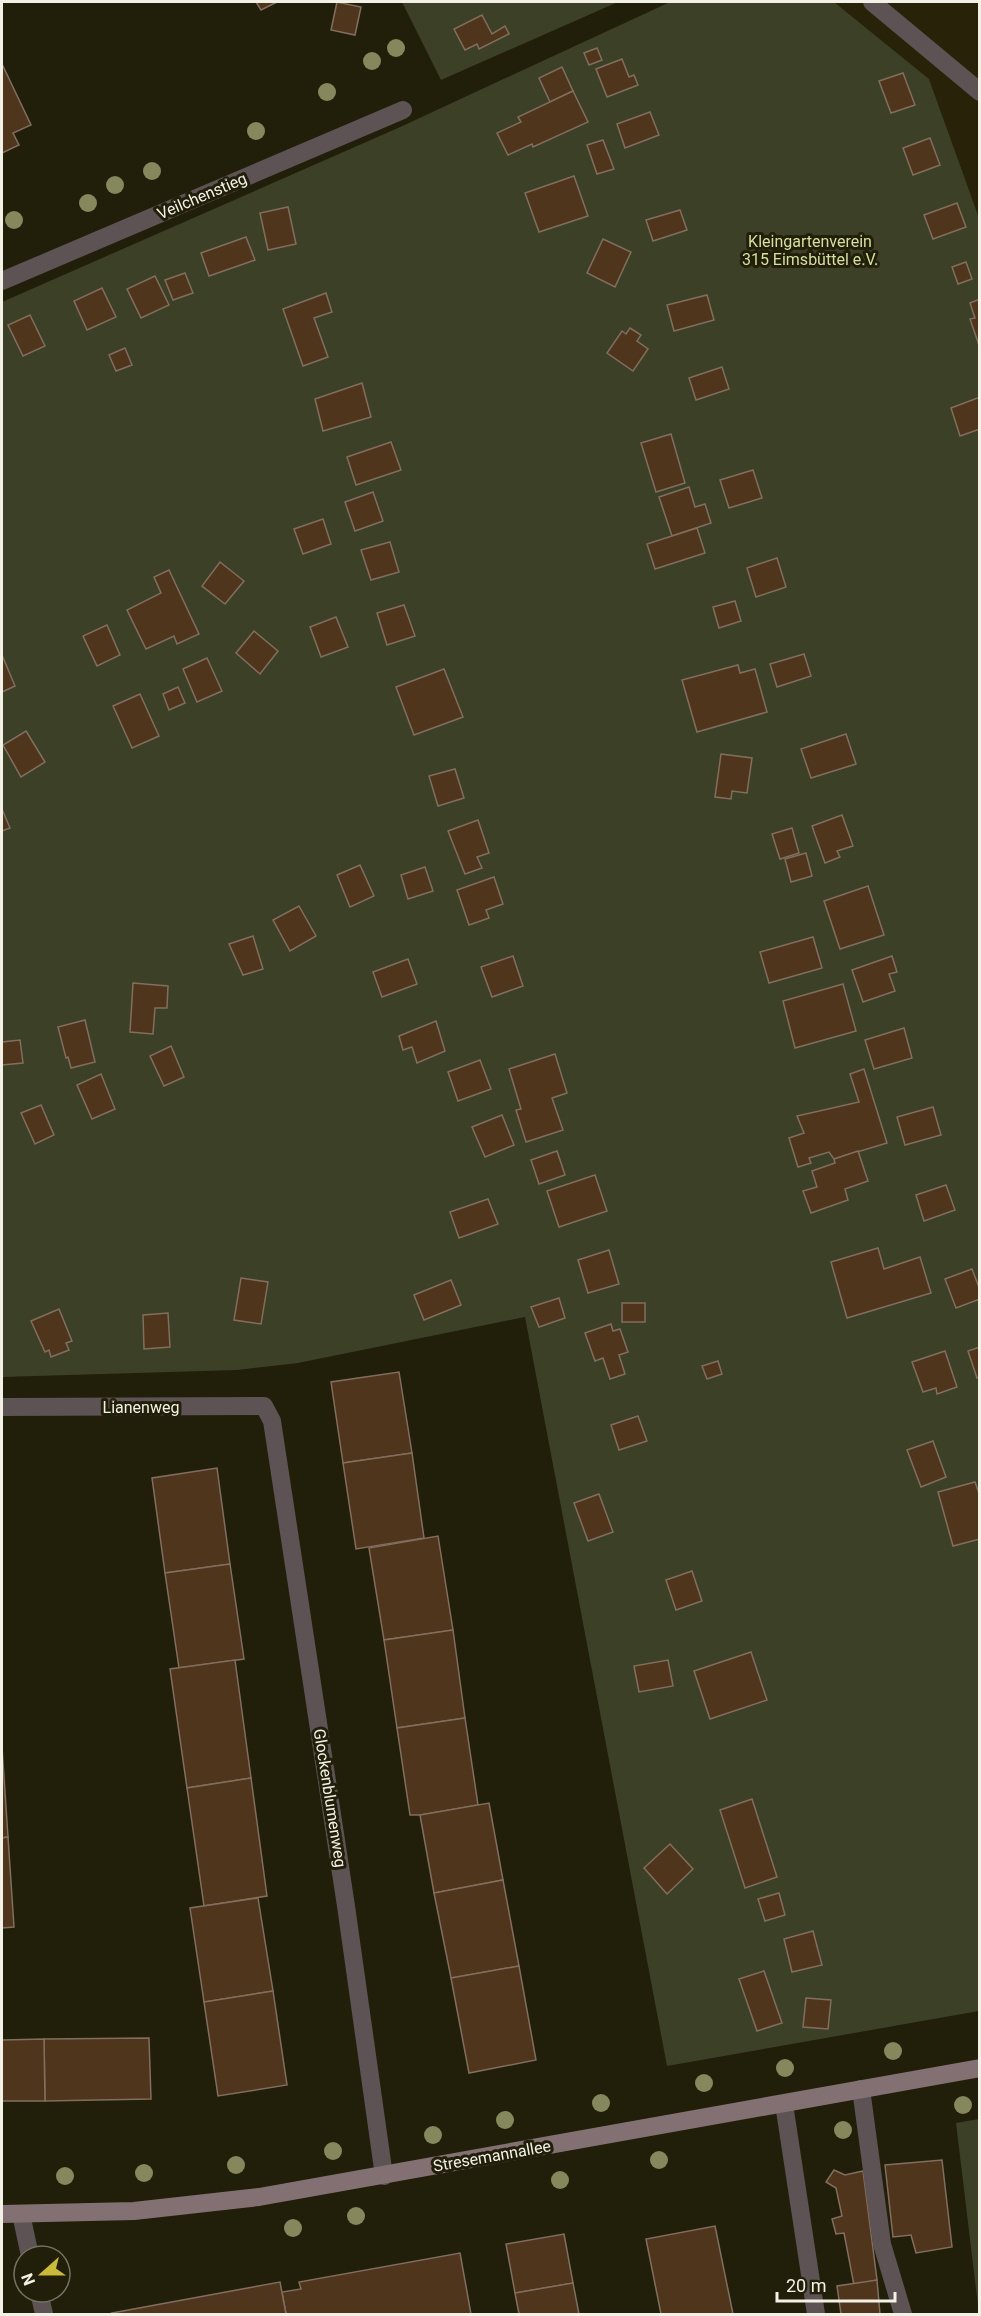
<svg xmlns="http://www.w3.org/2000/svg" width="981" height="2316" font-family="Roboto,sans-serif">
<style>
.built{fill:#282308}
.green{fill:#3c4026}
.building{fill:#50351d;stroke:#816e5f;stroke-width:1.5}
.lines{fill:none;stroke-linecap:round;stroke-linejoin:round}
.lane{stroke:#5d5254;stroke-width:18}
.street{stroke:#5d5254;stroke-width:18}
.secondary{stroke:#827072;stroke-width:18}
.tree{fill:#85885c}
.labels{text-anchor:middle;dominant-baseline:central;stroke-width:6;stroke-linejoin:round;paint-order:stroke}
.street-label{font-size:16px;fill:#f3f1e5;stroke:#211e0a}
.park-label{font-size:16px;fill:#d6df9f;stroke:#211e0a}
</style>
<rect width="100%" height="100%" fill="#211e0a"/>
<!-- built -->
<polygon class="built" points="834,2 979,2 979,221 929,79"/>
<!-- green -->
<g class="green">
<polygon points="402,2 618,2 441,80"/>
<polygon points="670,2 834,2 929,79 980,221 979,2011 667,2066 525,1317 298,1363 237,1370 2,1377 2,302 398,128"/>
<polygon points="979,2119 980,2314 979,2314 956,2123"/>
</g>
<!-- building -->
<g class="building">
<polygon points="256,2 277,2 261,10"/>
<polygon points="337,2 361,7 355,35 331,30"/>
<polygon points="482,15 492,34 505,26 509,34 479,49 477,44 465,50 454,29"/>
<polygon points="597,48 602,60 589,65 584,53"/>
<polygon points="622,59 629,77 634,75 638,85 607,97 596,69"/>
<polygon points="2,64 31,125 13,133 19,145 2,153"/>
<polygon points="562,67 573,91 550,102 539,78"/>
<polygon points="903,73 915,105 891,113 879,81"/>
<polygon points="573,91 588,122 533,147 532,144 508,155 497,133 521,122 518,117"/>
<polygon points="650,112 659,135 625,148 617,124"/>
<polygon points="930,138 940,165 913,175 903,148"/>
<polygon points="603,140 614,169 597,174 587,145"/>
<polygon points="574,176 588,216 539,232 525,193"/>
<polygon points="957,203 966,227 933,239 924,215"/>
<polygon points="288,207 296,244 268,250 260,213"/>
<polygon points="680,210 687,230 653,241 646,220"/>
<polygon points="246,237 255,260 209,276 201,253"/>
<polygon points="603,239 631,252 615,287 587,273"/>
<polygon points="966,262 972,279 958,284 952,267"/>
<polygon points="185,273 193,293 173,300 165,280"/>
<polygon points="155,276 169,305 141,318 127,289"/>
<polygon points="102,288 116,317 87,330 74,301"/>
<polygon points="326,293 332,312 314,318 328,357 303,366 283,309"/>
<polygon points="707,295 714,320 674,331 667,305"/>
<polygon points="980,299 980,348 970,319 975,318 970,303"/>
<polygon points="30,315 45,346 23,356 8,325"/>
<polygon points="630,328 641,335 637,341 648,349 633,371 607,353 622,331 626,334"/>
<polygon points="125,348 132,365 116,371 109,355"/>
<polygon points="722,367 729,389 696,400 689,378"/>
<polygon points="362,383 371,417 323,431 315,399"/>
<polygon points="980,397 980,429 960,436 951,408"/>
<polygon points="671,434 685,483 656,492 641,443"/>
<polygon points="391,442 401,470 356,485 347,457"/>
<polygon points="753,470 762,498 729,508 720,480"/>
<polygon points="689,487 695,507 705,504 711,523 672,536 659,497"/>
<polygon points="373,492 383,521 355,531 345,502"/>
<polygon points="323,519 331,544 303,554 294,529"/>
<polygon points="697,528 705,553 655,569 647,544"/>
<polygon points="390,542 399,572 371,580 361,550"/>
<polygon points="777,558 786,587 756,597 747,568"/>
<polygon points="220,562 244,581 225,604 202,586"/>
<polygon points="169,570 199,634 177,644 174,636 146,649 127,610 161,593 154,577"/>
<polygon points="735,601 741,621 719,628 713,607"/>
<polygon points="404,605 415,636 387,645 377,613"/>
<polygon points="336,617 348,647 321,657 310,627"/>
<polygon points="107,625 120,655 97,666 83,636"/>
<polygon points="254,631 278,651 260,674 236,653"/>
<polygon points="804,654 811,676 777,687 770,664"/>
<polygon points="2,655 15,686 2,692"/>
<polygon points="207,658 222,691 197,702 183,669"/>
<polygon points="738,665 740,673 755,669 767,712 697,732 682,680"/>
<polygon points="444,669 463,717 414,735 396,687"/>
<polygon points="178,687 185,703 169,710 163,694"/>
<polygon points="140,694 159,736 132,748 113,706"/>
<polygon points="26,731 45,762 21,777 3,745"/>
<polygon points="846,734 856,764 811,778 801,749"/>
<polygon points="721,754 752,758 747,793 732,791 731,799 715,797"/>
<polygon points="455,769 464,798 438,806 429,776"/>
<polygon points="2,809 10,828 2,831"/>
<polygon points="842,815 853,846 837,851 840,857 825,863 812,826"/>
<polygon points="478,820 489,853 477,857 482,868 465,874 448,831"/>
<polygon points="792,828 799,853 780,859 772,834"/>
<polygon points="806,853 812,876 791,882 785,859"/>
<polygon points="360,865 374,896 350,907 337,875"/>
<polygon points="425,867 433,891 408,899 401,875"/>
<polygon points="494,877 503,904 486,910 489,918 469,925 457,890"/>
<polygon points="868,886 884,935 840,949 824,901"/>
<polygon points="299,906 316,936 290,951 273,920"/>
<polygon points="253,936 263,969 243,975 229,944"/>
<polygon points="813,937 822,968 769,983 760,952"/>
<polygon points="513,956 523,986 492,997 481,967"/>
<polygon points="892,956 897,972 889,974 895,991 863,1002 852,970"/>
<polygon points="408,959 417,984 382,997 373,972"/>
<polygon points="133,983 168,986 167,1008 155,1008 153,1034 130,1032"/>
<polygon points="843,984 856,1031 795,1048 783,1001"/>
<polygon points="85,1020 95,1062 71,1068 68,1057 66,1058 58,1027"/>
<polygon points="436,1021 445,1051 417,1063 412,1047 403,1050 399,1036"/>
<polygon points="904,1028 912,1058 874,1069 865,1040"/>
<polygon points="20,1040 23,1063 2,1065 2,1042"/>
<polygon points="171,1046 184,1077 164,1086 150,1056"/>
<polygon points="555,1054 567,1093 552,1098 563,1130 526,1142 516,1110 521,1109 509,1069"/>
<polygon points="480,1060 491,1089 458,1101 448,1072"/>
<polygon points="864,1069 887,1143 834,1159 829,1152 809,1158 811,1163 798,1167 789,1138 804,1133 797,1116 859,1102 850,1074"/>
<polygon points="101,1074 115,1109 92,1119 77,1085"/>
<polygon points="41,1105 54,1135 35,1144 21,1113"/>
<polygon points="933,1107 941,1135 905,1145 897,1117"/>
<polygon points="502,1115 514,1145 485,1157 472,1127"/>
<polygon points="557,1151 565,1175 539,1184 531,1160"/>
<polygon points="858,1151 868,1181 845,1189 848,1200 811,1213 803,1191 817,1187 812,1171 835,1163 834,1159"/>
<polygon points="595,1175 607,1211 559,1227 547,1191"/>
<polygon points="946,1185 955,1210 924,1221 916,1195"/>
<polygon points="488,1199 498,1224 459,1238 450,1212"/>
<polygon points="878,1248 884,1269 920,1257 931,1293 847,1318 831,1262"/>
<polygon points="609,1250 619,1284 588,1293 578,1260"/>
<polygon points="972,1269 980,1290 980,1299 956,1308 945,1279"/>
<polygon points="241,1278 268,1282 261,1324 234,1320"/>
<polygon points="451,1280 461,1305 424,1320 414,1295"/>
<polygon points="559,1298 565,1318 539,1327 531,1307"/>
<rect x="622" y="1303" width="23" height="19"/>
<polygon points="59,1309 72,1341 66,1343 69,1350 51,1357 49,1350 45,1352 31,1321"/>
<polygon points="168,1313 170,1347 144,1349 143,1315"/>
<polygon points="611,1324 613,1331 620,1329 628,1352 619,1355 625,1374 610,1379 603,1358 595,1361 585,1333"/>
<polygon points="980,1347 980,1377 977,1378 968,1351"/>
<polygon points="945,1351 957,1387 937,1394 936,1388 923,1392 912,1362"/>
<polygon points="718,1361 722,1374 707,1379 702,1366"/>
<polygon points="399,1372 412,1453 343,1463 331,1382"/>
<polygon points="638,1416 647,1441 619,1450 611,1425"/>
<polygon points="933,1441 946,1477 921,1487 907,1450"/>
<polygon points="412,1453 424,1538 356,1549 343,1463"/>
<polygon points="217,1468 230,1564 165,1573 152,1478"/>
<polygon points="975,1482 980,1496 980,1539 953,1546 938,1492"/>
<polygon points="599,1494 613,1532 588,1541 574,1503"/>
<polygon points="438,1536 453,1630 384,1640 369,1548"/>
<polygon points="230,1564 244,1659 179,1668 165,1573"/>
<polygon points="692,1571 702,1601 676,1610 666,1580"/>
<polygon points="453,1630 465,1718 397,1728 384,1640"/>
<polygon points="751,1652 767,1700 710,1719 694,1671"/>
<polygon points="235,1660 251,1778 187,1788 170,1669"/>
<polygon points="668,1660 673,1686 639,1692 634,1666"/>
<polygon points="465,1718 478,1805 420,1815 410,1815 397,1728"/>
<polygon points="2,1747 8,1837 2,1838"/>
<polygon points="251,1778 267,1896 204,1906 187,1788"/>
<polygon points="752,1799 777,1877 745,1888 720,1810"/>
<polygon points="489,1803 503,1880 434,1893 420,1815"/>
<polygon points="8,1837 14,1927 2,1928 2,1838"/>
<polygon points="670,1844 693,1869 667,1894 644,1868"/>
<polygon points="503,1880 519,1966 451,1978 434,1893"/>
<polygon points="779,1893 785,1915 765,1921 758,1899"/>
<polygon points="258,1898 273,1991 204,2002 190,1908"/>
<polygon points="813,1931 822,1965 792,1972 784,1939"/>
<polygon points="519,1966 536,2060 469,2073 451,1978"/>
<polygon points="764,1971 782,2023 757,2031 739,1979"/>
<polygon points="273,1991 287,2085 218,2096 204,2002"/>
<polygon points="806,1998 831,2000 828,2029 803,2027"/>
<polygon points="149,2038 151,2099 45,2101 44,2039"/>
<polygon points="44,2039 45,2101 2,2101 2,2040"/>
<polygon points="942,2160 952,2247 916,2253 911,2235 893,2237 885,2165"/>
<polygon points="834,2170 845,2175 863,2171 877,2280 854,2285 844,2233 836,2234 832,2219 842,2216 836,2188 826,2182"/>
<polygon points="715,2226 733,2314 661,2314 646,2239"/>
<polygon points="564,2234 573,2283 515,2293 506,2244"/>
<polygon points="460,2253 471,2314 286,2314 282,2292 301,2289 299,2282"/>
<polygon points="877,2280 880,2314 841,2314 837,2286"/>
<polygon points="280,2282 286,2314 113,2314 112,2313"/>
<polygon points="573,2283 579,2314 519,2314 515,2293"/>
</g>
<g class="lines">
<!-- lane -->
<g class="lane">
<polyline points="872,2 980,92"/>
<polyline points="861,2089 882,2244 903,2314"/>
<polyline points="784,2104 816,2314"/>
</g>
<!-- street -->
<g class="street">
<polyline points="2,281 403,110"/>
<polyline points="2,1407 264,1406 272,1421 346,1906 384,2176"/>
<polyline points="21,2214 30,2256"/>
<polyline points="39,2292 44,2314"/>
</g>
<!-- secondary -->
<polyline class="secondary" points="2,2214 134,2211 259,2197 980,2068"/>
</g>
<!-- trees -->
<g class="tree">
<circle cx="396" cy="48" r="9"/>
<circle cx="372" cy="61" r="9"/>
<circle cx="327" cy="92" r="9"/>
<circle cx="256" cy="131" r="9"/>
<circle cx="152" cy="171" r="9"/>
<circle cx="115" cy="185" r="9"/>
<circle cx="88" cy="203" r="9"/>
<circle cx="14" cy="220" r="9"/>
<circle cx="893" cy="2051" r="9"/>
<circle cx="785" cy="2068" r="9"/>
<circle cx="704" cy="2083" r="9"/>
<circle cx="601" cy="2103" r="9"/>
<circle cx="963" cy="2105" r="9"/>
<circle cx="505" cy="2120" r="9"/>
<circle cx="843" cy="2130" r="9"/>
<circle cx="433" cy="2135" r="9"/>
<circle cx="333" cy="2151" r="9"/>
<circle cx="659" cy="2160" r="9"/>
<circle cx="236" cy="2165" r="9"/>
<circle cx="144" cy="2173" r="9"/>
<circle cx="65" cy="2176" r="9"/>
<circle cx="560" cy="2180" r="9"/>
<circle cx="356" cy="2216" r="9"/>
<circle cx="293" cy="2228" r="9"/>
</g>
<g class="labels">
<!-- street labels -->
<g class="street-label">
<text transform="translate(202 196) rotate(-23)">Veilchenstieg</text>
<text x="141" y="1407">Lianenweg</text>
<text transform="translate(330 1798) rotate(81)">Glockenblumenweg</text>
<text transform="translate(492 2156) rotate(-10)">Stresemannallee</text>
</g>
<!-- park labels -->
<g class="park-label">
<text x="810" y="241">Kleingartenverein<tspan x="810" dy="18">315 Eimsbüttel e.V.</tspan></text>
</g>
</g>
<!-- border -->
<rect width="981" height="2316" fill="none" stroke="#f3f1e5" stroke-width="6"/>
<!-- north arrow -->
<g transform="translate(42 2274) rotate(249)"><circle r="28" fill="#211e0a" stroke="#757262" stroke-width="1.5"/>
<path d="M0-4.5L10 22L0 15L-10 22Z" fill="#c9ba3a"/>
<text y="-9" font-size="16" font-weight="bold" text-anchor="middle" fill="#f3f1e5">N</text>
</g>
<!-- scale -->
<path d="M777 2292v9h118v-9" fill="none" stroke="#f3f1e5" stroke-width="3"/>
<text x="786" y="2292" font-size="18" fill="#f3f1e5" stroke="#211e0a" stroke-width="4.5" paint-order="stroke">20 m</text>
</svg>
